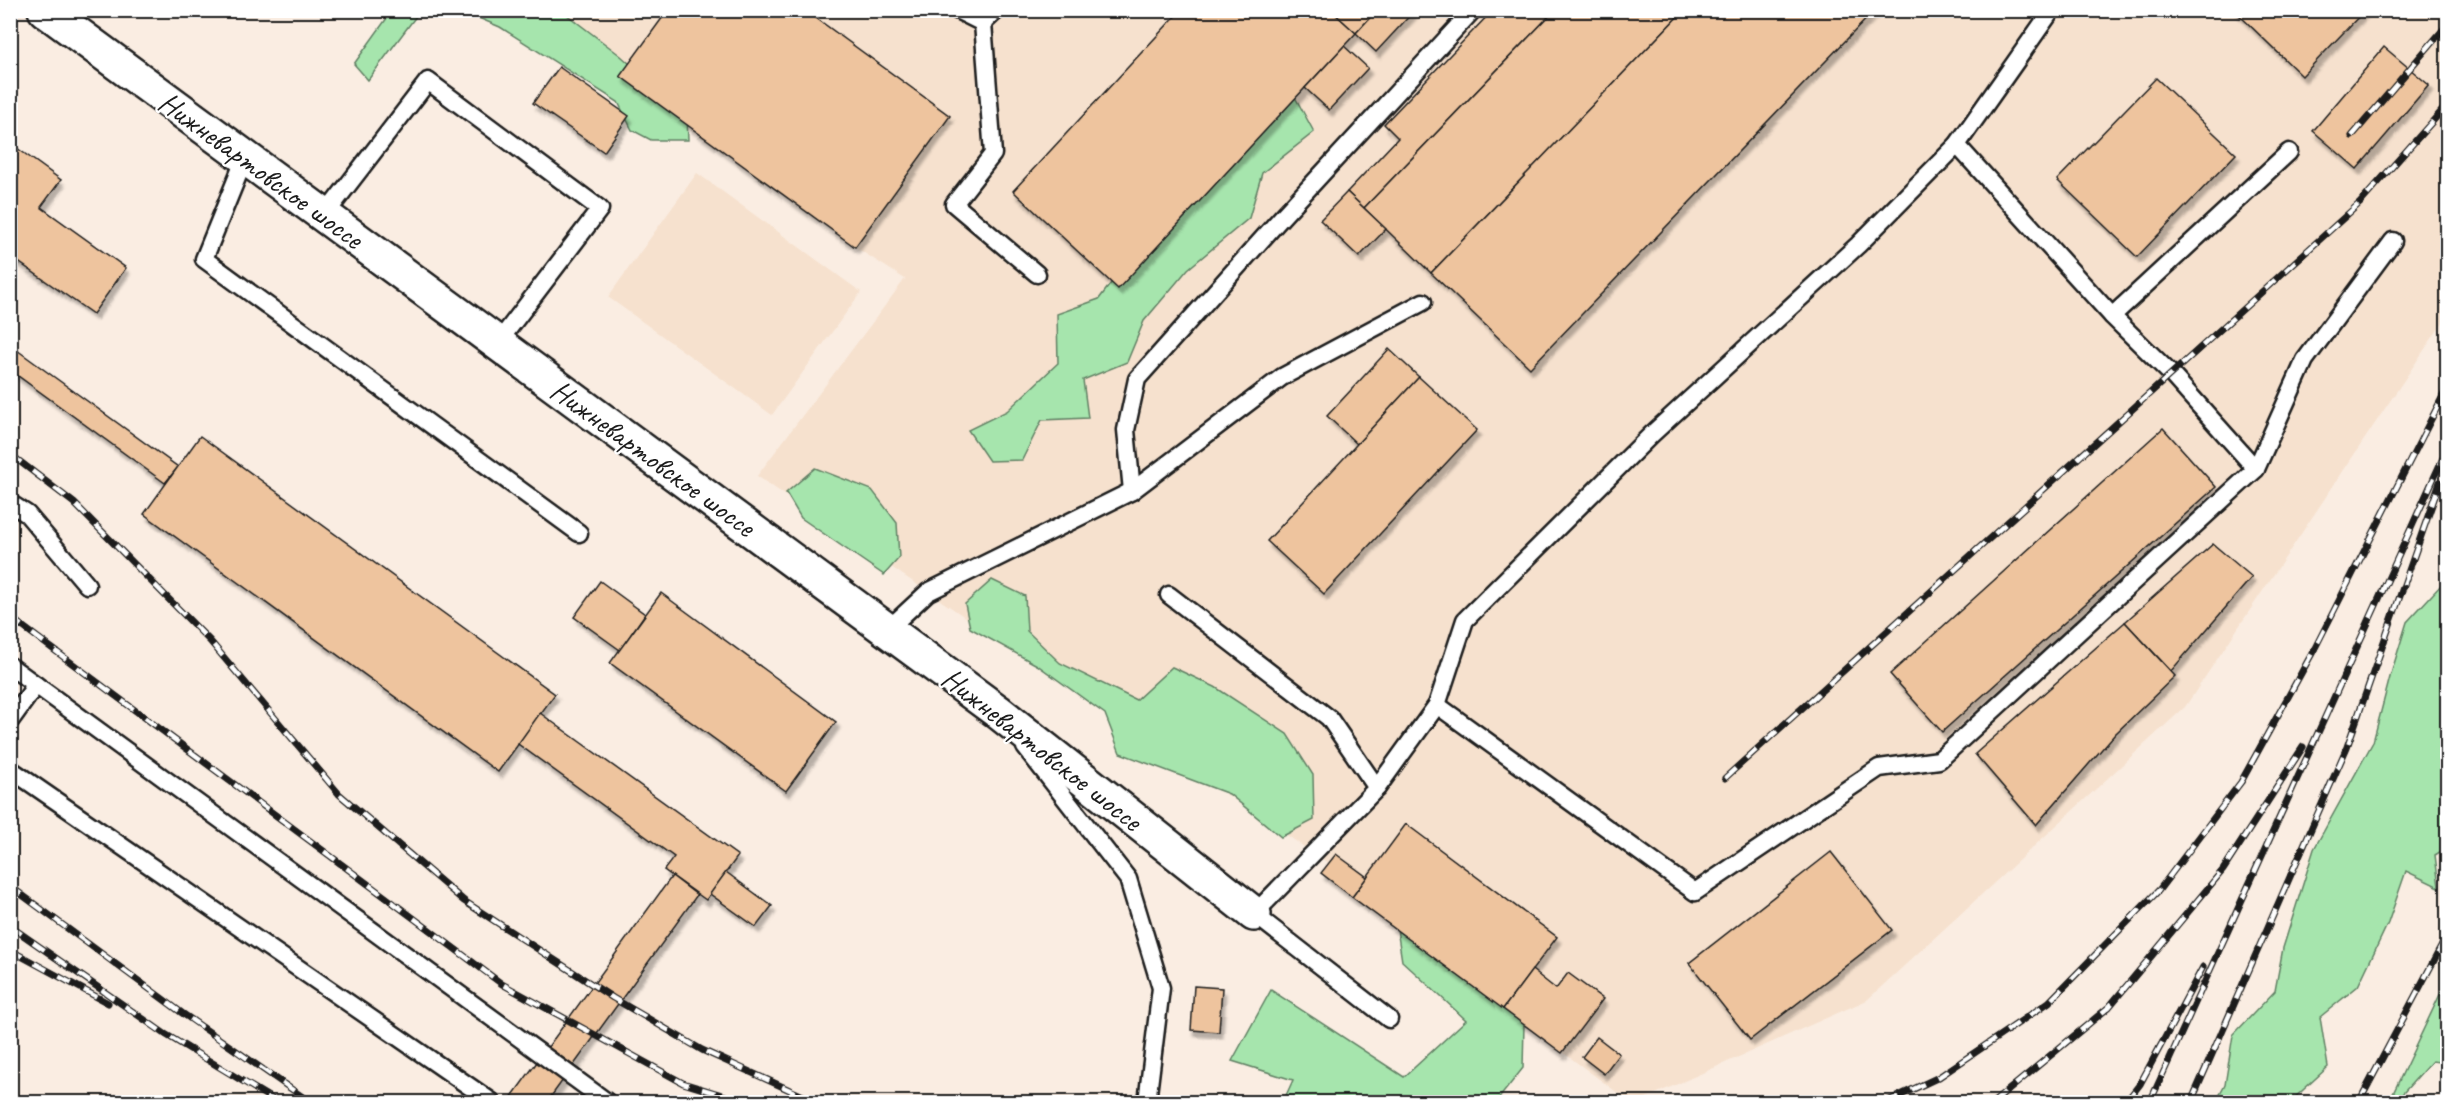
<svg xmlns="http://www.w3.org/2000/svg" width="2458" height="1113" font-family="Caveat,sans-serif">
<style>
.built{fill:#f6e1ce}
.green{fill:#a6e5ad;stroke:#618064;stroke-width:1.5}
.building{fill:#eec49e;stroke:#1c1c1c;stroke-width:1.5;filter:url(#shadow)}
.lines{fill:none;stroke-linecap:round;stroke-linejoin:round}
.service-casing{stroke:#1c1c1c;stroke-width:21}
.minor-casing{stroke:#1c1c1c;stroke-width:38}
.service{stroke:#fff;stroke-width:16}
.minor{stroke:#fff;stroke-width:33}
.rail-casing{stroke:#1c1c1c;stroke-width:7}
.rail{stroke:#fff;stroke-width:4.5;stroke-dasharray:14;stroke-linecap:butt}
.labels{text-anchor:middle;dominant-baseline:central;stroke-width:4.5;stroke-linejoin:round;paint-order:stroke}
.street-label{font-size:30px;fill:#1c1c1c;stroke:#fff}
</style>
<defs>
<filter id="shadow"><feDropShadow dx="3.5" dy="6" stdDeviation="1.5" flood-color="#0004"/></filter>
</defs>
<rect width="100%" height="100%" fill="#faede2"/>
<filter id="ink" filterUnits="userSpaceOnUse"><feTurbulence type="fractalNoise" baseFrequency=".0167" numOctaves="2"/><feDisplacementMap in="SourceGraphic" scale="12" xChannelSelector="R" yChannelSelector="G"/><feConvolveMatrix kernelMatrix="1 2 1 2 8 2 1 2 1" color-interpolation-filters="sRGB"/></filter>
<g filter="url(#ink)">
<!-- built -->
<g class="built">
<polygon points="526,11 2447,11 2447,316 2185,707 1867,1000 1637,1102 1630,1102 1321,873 1328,863 757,476 905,279 855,247"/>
<polygon points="697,173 861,292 772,415 608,297"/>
</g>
<!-- green -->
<g class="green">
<polygon points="392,11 420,11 368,80 354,64"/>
<polygon points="462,11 562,11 621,56 687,115 688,140 651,140 632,130 618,102 500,27"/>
<polygon points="1295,97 1314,132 1262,173 1249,218 1188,269 1144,321 1127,362 1083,380 1088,418 1042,420 1022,460 989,461 968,430 1007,411 1058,363 1057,314 1099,299 1133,254"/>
<polygon points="815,468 872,490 897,523 899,558 884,575 801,518 786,493"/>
<polygon points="2447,560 2448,847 2435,855 2439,887 2406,871 2388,923 2358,986 2320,1017 2328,1067 2290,1102 2216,1102 2225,1085 2233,1035 2275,991 2283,948 2314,849 2373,742 2390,677 2407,622 2443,583"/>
<polygon points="992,580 1025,596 1027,631 1060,663 1136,700 1172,667 1215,687 1287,734 1313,775 1314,820 1281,837 1229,794 1120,753 1105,714 1037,665 970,628 965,604"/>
<polygon points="1397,929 1524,1024 1523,1068 1496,1102 1283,1102 1293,1080 1232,1061 1271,990 1404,1077 1466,1020 1402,961"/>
<polygon points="2447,984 2447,1063 2432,1061 2395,1102 2389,1102 2444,986"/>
</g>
<!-- building -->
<g class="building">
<polygon points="668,10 805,10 950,116 855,247 620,76"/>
<polygon points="1181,10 1331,10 1356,33 1118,289 1013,191"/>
<polygon points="1331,10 1377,10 1356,33"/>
<polygon points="1377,10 1415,10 1376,52 1356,33"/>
<polygon points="1493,10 1555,10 1364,208 1347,192 1398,138 1384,124"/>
<polygon points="1555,10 1684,10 1431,273 1364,208"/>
<polygon points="1684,10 1875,10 1530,368 1431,273"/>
<polygon points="2234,10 2365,10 2302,76"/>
<polygon points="1344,46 1368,68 1329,110 1305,88"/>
<polygon points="2384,47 2429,85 2357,169 2313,131"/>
<polygon points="559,67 629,116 604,152 533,103"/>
<polygon points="2156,78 2236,154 2137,257 2057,180"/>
<polygon points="10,143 61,180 41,207 126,268 93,314 10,256"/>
<polygon points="1347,192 1386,229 1359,257 1320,220"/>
<polygon points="10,345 178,467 165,483 10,370"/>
<polygon points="1389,349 1419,377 1357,444 1327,416"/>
<polygon points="1419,377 1477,430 1324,594 1267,541"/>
<polygon points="2163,428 2216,487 1942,732 1890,674"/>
<polygon points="200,436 555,694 498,772 144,514"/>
<polygon points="2213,544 2252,577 2171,671 2125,622"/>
<polygon points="600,581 645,614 620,650 574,617"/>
<polygon points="661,593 836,722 786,791 610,663"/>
<polygon points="2125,622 2175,676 2115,734 2036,825 1975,754"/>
<polygon points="540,713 738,856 706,900 664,870 674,857 518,744"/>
<polygon points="1406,824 1557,937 1503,1009 1352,897"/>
<polygon points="1831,852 1892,930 1750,1040 1689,963"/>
<polygon points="1336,854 1367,877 1352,897 1321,873"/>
<polygon points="726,872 772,906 756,927 710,894"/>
<polygon points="672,876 697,895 547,1102 508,1102"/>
<polygon points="1532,970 1556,989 1568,973 1603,999 1562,1053 1503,1009"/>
<polygon points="1194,986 1222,988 1219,1032 1191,1030"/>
<polygon points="1597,1037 1619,1054 1604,1074 1582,1057"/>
</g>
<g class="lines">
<defs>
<g id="service">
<polyline points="957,10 983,23 997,10"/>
<polyline points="983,23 993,154 954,204 1037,274"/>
<polyline points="1957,145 2112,316 2289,152"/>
<polyline points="245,158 204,259 579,533"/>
<polyline points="324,216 428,81 600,209 497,344"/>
<polyline points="2112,316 2171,374 2256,469"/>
<polyline points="1132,491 1126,430 1137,379 1282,217 1473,10"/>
<polyline points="10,503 27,514 87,585"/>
<polyline points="1169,595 1329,718 1377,788"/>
<polyline points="887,630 928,592 1132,491 1282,377 1423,302"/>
<polyline points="10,666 607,1102"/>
<polyline points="1437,705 1695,892 1879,768 1939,760 2256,469 2305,360 2393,241"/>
<polyline points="10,721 36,685"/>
<polyline points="1025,747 1128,879 1161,988 1147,1102"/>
<polyline points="10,769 492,1102"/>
<polyline points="1389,1019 1254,914 1377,788 1437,705 1465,620 1652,434 1858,245 1957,145 2052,10"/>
</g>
<polyline id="minor" points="45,10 997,711 1254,914"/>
</defs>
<!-- service casing -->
<use href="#service" class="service-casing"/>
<!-- minor casing -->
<use href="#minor" class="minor-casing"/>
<!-- service -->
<use href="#service" class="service"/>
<!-- minor -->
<use href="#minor" class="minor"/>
<defs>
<g id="rail">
<polyline points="2352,136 2448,24"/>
<polyline points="10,454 74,503 210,641 339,794 464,901 613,998 702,1050 816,1102"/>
<polyline points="10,617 502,984 683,1083 745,1102"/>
<polyline points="1725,778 2360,203 2448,104"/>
<polyline points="10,886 182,1013 310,1102"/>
<polyline points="10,926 165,1034 277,1102"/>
<polyline points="10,950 108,1003"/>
<polyline points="1886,1102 1939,1077 2049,1002 2159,890 2241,782 2315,648 2448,386"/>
<polyline points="1994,1102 2109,1007 2223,870 2303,747"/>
<polyline points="2126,1102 2140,1084 2203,967"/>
<polyline points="2150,1102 2448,447"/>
<polyline points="2191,1102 2347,747 2440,482"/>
<polyline points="2359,1102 2448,934"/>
</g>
</defs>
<!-- rail casing -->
<use href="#rail" class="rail-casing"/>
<!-- rail -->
<use href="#rail" class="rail"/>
</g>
</g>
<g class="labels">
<!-- street labels -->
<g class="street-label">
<text transform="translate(261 170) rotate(36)">Нижневартовское шоссе</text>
<text transform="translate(653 458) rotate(36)">Нижневартовское шоссе</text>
<text transform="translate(1042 749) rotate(38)">Нижневартовское шоссе</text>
</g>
</g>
<!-- margin -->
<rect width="2458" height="1113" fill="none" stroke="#fff" stroke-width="36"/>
<rect x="18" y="18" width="2422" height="1077" fill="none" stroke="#1c1c1c" stroke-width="2" filter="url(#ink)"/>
</svg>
